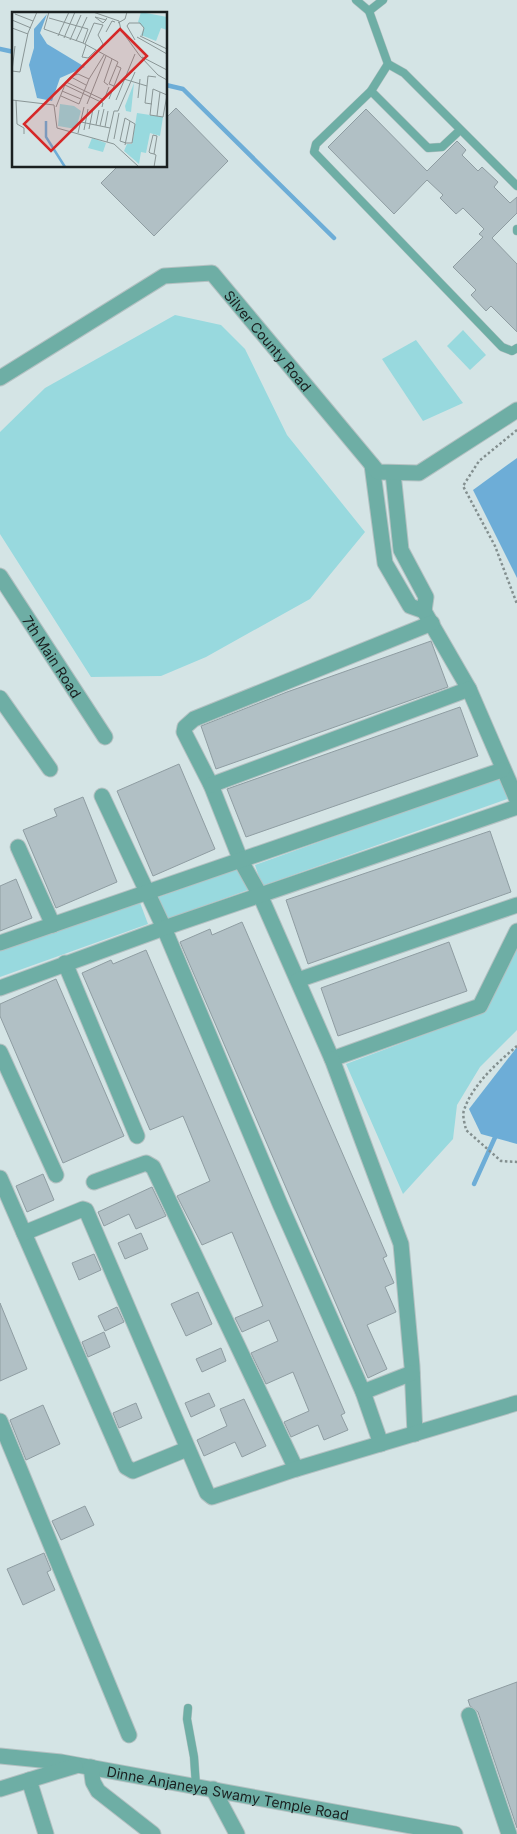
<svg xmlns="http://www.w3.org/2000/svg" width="517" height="1834" font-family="Inter,sans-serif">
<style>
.green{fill:#98d9de}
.water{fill:#6dadd7}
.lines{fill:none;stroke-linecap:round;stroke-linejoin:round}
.stream{stroke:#6dadd7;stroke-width:4.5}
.building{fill:#b1c0c5;stroke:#8f9da2}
.service-casing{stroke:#b3c1c2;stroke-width:9}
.minor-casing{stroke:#b3c1c2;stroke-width:17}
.tertiary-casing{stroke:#b3c1c2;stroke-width:17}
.path{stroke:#838f8f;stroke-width:2.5;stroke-dasharray:2.5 2.5;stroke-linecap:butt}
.service{stroke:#6eaea5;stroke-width:8}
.minor{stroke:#6eaea5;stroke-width:15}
.tertiary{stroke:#6eaea5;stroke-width:15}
.labels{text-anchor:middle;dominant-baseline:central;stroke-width:4;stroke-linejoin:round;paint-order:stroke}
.street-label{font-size:14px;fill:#1a2020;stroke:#d4e4e5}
.inset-river{fill:none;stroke:#6dadd7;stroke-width:2.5}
.inset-road{fill:none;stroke:#8a9696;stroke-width:1}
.view{fill:#d62828;fill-opacity:0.15;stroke:#d62828;stroke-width:2.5}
.inset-edge{fill:none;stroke:#1a2020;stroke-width:2.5}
</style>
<rect width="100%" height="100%" fill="#d4e4e5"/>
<!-- green -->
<g class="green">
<polygon points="175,315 221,325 245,349 287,435 365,532 310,599 206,657 161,676 91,677 0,534 0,432 45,388"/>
<polygon points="463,330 486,355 470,370 447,346"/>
<polygon points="416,340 463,403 423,421 382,359"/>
<polygon points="502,776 510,798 262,886 255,865"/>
<polygon points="240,868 248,890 164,920 156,898"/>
<polygon points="139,900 148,924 0,977 0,950"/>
<polygon points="517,943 517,1030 480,1067 457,1105 453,1139 403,1194 346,1064 482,1013"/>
</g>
<!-- water -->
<g class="water">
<polygon points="517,458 517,578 473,490"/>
<polygon points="517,1047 517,1144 481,1134 469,1109"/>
</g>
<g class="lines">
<!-- stream -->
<g class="stream">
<polyline points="0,49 14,52"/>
<polyline points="166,85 183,89 334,238"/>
<polyline points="474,1184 497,1133"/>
</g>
</g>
<!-- building -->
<g class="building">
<polygon points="176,108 228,161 154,236 101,183 118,166 166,166 166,118"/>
<polygon points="366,109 427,171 457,141 466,150 462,155 478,171 482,167 498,182 494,187 510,203 517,197 517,213 492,238 517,264 517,332 491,306 486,311 471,295 476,290 453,267 483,237 479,234 484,229 463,208 456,214 440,198 443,195 427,180 394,214 328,147"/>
<polygon points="431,641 448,687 216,769 201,726 287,692"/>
<polygon points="460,707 478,756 246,837 227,789"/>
<polygon points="179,764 215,849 153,876 117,791"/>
<polygon points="83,797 117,882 56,908 23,830 57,816 54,809"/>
<polygon points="490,831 511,892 308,964 286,900"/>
<polygon points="16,879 32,918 0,931 0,886"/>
<polygon points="242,922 387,1256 383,1258 394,1283 385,1287 396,1312 367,1325 387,1369 368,1378 180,942 210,929 212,935"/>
<polygon points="449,942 467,991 338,1036 321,988"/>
<polygon points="146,950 345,1413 341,1415 348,1430 324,1440 318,1425 291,1437 284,1422 309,1411 293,1372 266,1384 251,1353 278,1341 269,1320 242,1332 235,1318 263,1306 232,1232 202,1245 177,1196 210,1181 186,1123 183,1116 150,1130 82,973 111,960 113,964"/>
<polygon points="56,979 124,1136 63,1163 0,1016 0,1004"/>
<polygon points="43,1174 54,1200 27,1212 16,1186"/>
<polygon points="152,1187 166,1216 136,1229 129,1214 104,1226 98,1212"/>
<polygon points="141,1233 148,1249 125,1259 118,1243"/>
<polygon points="94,1254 101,1270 79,1280 72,1263"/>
<polygon points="198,1292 212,1324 186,1336 171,1304"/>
<polygon points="0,1303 27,1369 0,1381"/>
<polygon points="117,1307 124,1322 105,1331 98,1316"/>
<polygon points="104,1332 110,1347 88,1357 82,1342"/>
<polygon points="221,1348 226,1361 202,1372 196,1359"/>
<polygon points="209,1393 215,1406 191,1417 185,1403"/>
<polygon points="244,1399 266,1446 242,1457 235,1442 204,1456 197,1440 227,1426 220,1409"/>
<polygon points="136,1403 142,1418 119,1428 113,1413"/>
<polygon points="43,1405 60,1444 26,1460 10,1420"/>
<polygon points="85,1506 94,1525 61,1540 52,1521"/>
<polygon points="44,1553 51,1570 47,1572 55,1590 23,1605 7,1569"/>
<polygon points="517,1682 517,1828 478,1712 470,1706 468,1700"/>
</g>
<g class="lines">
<defs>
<g id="service">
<polyline points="356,0 369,11 388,64 404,73 517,186"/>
<polyline points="369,11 383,0"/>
<polyline points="388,64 371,91 316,144 314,152 502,347 512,351 517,348"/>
<polyline points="371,91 428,148 442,147 459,131"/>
<polyline points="517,229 517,231"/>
<polyline points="188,1708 187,1719 194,1757 196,1786"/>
</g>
<g id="minor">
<polyline points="372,465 385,563 410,606 424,611 469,689 517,800"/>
<polyline points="393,473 401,550 426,597 424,611"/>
<path id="s1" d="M0 576 105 737"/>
<polyline points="432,623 194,719 185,727 184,732 211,785 241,861 260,895 332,1059 480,1006 517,931"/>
<polyline points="0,698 50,769"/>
<polyline points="211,785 469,689"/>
<polyline points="102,796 164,928 280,1204 363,1392 381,1444"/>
<polyline points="18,847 53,925"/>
<polyline points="0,943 502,770"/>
<polyline points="65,963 137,1136"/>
<polyline points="298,980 517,905"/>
<polyline points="0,988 164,928 517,807"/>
<polyline points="0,1052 56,1175"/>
<polyline points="332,1059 401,1244 412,1366 415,1434"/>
<polyline points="0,1178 126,1467 133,1471 187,1449"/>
<polyline points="94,1182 146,1163 153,1167 296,1469"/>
<polyline points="24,1233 83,1209 86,1210 207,1493 212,1497 296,1469 517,1403"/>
<polyline points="363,1392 412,1373"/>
<polyline points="0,1421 129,1735"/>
<polyline points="469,1715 509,1834"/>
<path id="s2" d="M0 1756 61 1762 455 1834"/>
<polyline points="91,1767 93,1782 98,1791 153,1834"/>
<polyline points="29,1780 46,1834"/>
<polyline points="0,1789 75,1766"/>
<polyline points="213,1789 237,1834"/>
</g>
<g id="tertiary">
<path id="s3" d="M0 378 164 276 212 273 378 472 419 473 517 410"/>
</g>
</defs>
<!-- service casing -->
<use href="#service" class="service-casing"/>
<!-- minor casing -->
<use href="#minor" class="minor-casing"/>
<!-- tertiary casing -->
<use href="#tertiary" class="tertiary-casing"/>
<!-- path -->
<g class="path">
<polyline points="517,430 479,461 463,486 495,546 517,604"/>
<path d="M517 1046C497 1063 473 1084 464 1110 462 1116 465 1124 466 1130L501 1161 517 1162"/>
</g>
<!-- service -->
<use href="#service" class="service"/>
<!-- minor -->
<use href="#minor" class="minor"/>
<!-- tertiary -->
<use href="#tertiary" class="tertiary"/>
</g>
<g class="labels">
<!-- street labels -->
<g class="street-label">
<text stroke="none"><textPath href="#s3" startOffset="329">Silver County Road</textPath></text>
<text stroke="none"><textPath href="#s1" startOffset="96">7th Main Road</textPath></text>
<text stroke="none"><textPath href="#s2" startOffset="231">Dinne Anjaneya Swamy Temple Road</textPath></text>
</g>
</g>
<!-- overview -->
<g transform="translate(12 12)">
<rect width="155" height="155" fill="#d4e4e5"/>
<path d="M129 0 155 5V18L149 16 144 29 129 23 132 16 126 10ZM122 71 119 100 114 99 113 94ZM48 92 62 94 69 99 64 117 46 114ZM125 101 151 105 148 124 138 121 134 141 129 140 127 152 112 139 115 132H120ZM80 126 94 131 91 140 76 136Z" fill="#98d9de"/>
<path d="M35 2 28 21 35 32 73 55 48 66 40 89 25 86 17 53 22 36V17Z" fill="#6dadd7"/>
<path class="inset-river" d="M34 109V125L53 155"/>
<path class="inset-road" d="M81 0 107 9 109 18 128 44 146 63 155 68M3 2 21 9M37 6 76 17 71 31 32 17 37 0M0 8 19 16M94 8 83 5 91 11 94 8V7L95 6M106 11 113 7 115 0M0 16 16 22M94 20 100 9 103 10M46 24 57 0M128 24 155 37M125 25 155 42M52 26 63 0M58 28 69 3M123 28 115 14 117 11H128L132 16 130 24M64 29 75 5M71 31 106 50 97 72 102 74M73 32 82 11 91 13 86 23 91 32 85 39M74 33 70 45 76 46 84 38M130 45 155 58M0 59 8 60 16 21 25 0M0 59 3 34M59 65 74 73M77 67 92 43M112 67 135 74 136 64 144 65M54 70 92 88 97 75M53 73 91 91 90 95M96 73 92 70 100 47M135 74 133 91 140 92M141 77 155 83 151 105 138 103ZM50 79 69 87M126 86 128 67M97 87 109 56 105 54M0 88 42 93 45 116 102 132 127 155M4 88 5 112 12 116V122M104 88 123 42M75 92 94 44M44 95 54 70 58 65 66 62 77 67 67 92 49 84M145 104 148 80M69 110 98 116M84 113 87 98M88 114 92 97M93 115 96 99M77 117 81 97M72 118 76 97M66 121 72 95M102 127 107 101M95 130 102 99H106L123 60M114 131H120L123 112 118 109M113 133 118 109 113 106 108 129 114 131M142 155 144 143 142 142 138 141 137 140 141 123 145 124 142 142"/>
<path class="view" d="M108 17 135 44 39 139 12 112Z"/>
<rect width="155" height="155" class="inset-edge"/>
</g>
</svg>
